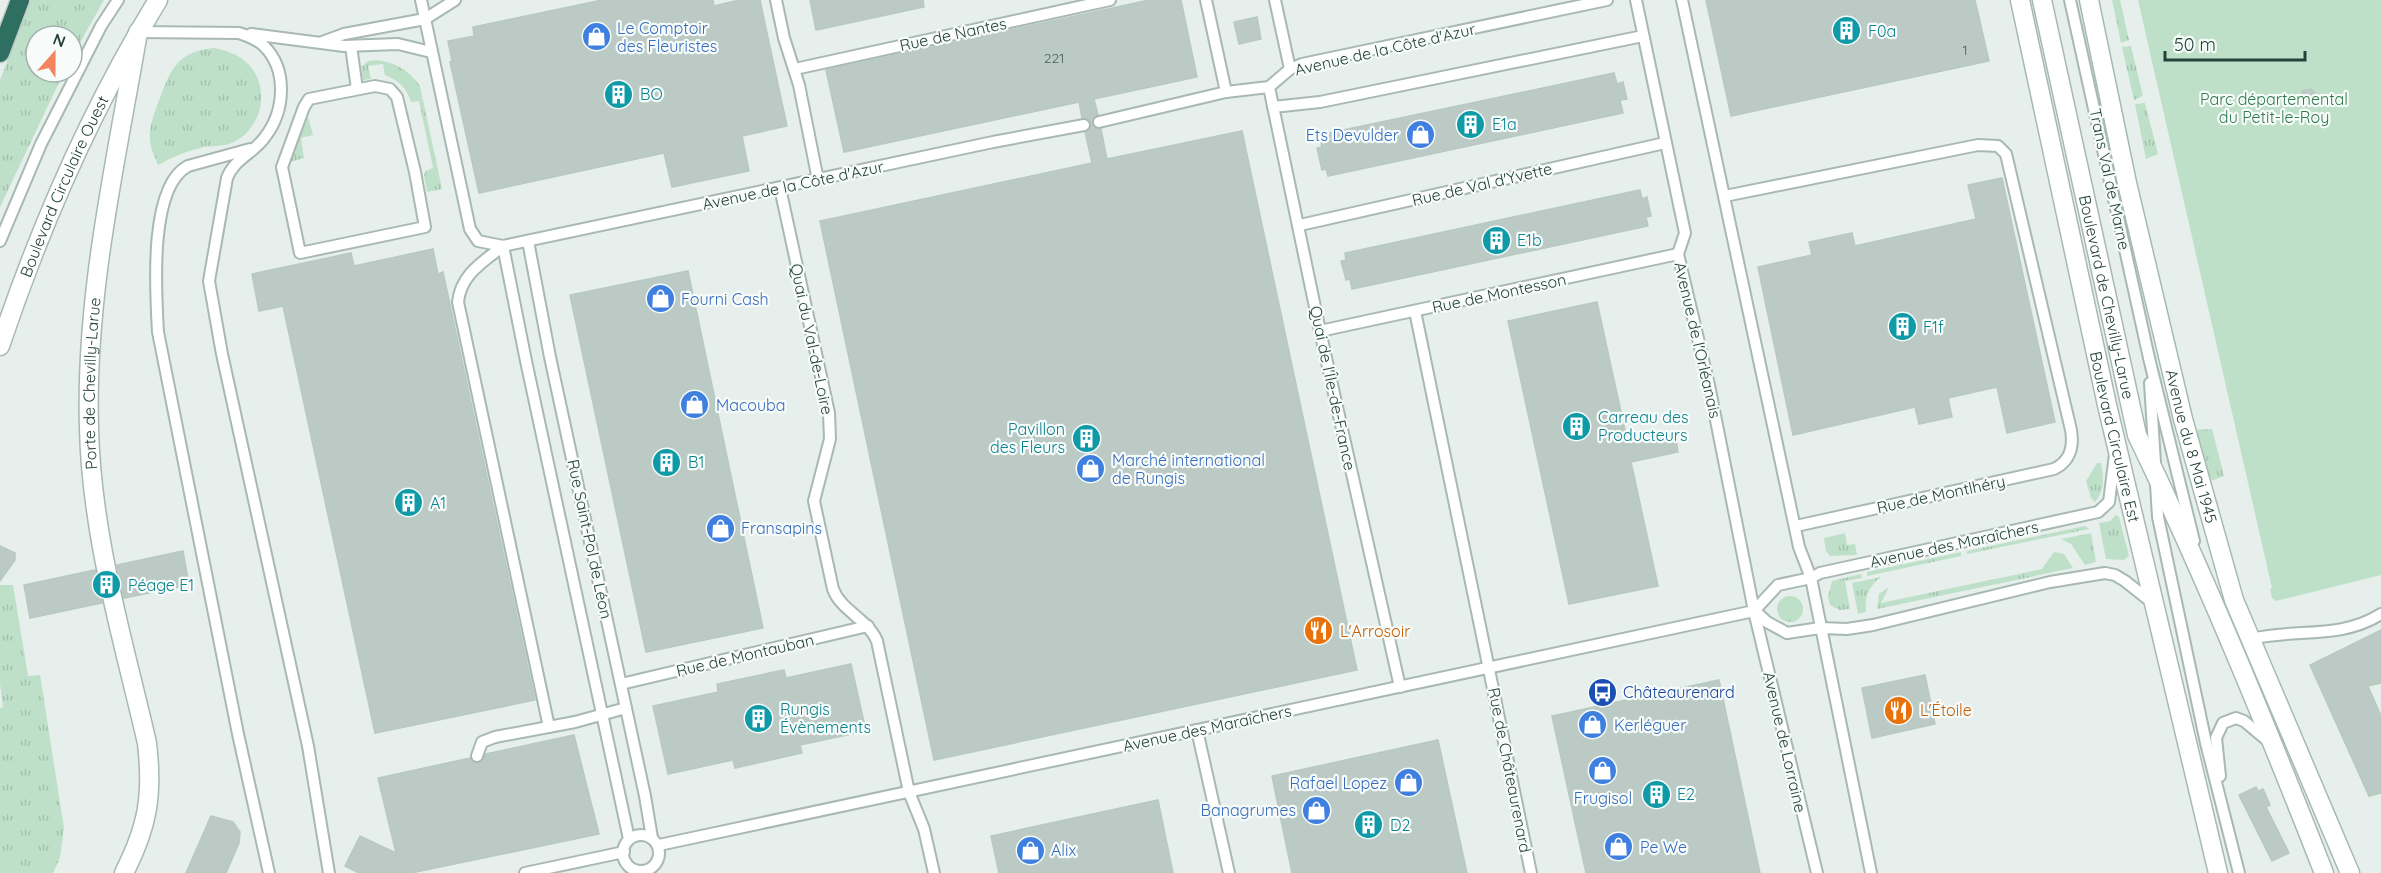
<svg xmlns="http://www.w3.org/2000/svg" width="2381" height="873" font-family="Quicksand,sans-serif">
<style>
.grass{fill:url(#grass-tufts)}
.park{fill:#bfe0c8}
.building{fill:#bbcac4;stroke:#b8c9c2;stroke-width:1.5}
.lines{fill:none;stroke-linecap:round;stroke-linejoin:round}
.lane-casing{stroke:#a8b8b2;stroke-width:14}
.street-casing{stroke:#a8b8b2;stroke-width:21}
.secondary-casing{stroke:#a4bbb3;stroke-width:21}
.highway-casing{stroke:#c2cac8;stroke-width:21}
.lane{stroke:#fff;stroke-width:10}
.street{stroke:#fff;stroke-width:18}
.secondary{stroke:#fff;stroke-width:18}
.highway{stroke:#2f6f62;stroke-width:18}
.labels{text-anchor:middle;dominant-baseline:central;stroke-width:4.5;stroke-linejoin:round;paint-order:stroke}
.number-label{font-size:14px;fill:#4a645c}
.shop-label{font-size:16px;fill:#366cbe;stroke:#f7fbf9;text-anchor:start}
.culture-label{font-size:16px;fill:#0d838f;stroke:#f7fbf9;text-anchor:start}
.street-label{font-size:16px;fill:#24423a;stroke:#f7fbf9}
.park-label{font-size:16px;fill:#2d7a4b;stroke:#f7fbf9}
.food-label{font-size:16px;fill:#c56008;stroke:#f7fbf9;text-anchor:start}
.transit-label{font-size:16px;fill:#164399;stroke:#f7fbf9;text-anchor:start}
</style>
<defs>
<pattern id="grass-tufts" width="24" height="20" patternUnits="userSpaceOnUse" patternTransform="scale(1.5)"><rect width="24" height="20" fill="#bfe0c8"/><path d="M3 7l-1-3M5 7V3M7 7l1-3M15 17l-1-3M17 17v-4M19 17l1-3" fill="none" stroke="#a4c1ad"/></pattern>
</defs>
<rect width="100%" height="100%" fill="#e6efeb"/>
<!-- grass -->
<g class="grass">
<polygon points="31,0 104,0 72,57 72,36 36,36 36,72 64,72 0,207 0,80"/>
<polygon points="2112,0 2120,0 2129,40 2121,43"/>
<polygon points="2131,46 2143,96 2134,100 2122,47"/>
<path d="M213 48C232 51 249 59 257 77 268 101 257 132 232 143 222 147 211 145 201 148 186 151 171 158 158 165 155 157 150 148 150 139 149 126 154 115 158 103 170 72 175 52 213 48Z"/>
<path d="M377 60C396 63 409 70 420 86L442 189 427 192 424 175 426 171 433 168 419 101 411 102C406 87 399 81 385 75L383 64 368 66 371 79 363 80 361 67 368 61Z"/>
<polygon points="2145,103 2158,154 2146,159 2135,104"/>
<polygon points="308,117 313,135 301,138 304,158 290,162"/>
<polygon points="2212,429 2224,476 2208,482 2194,430"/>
<path d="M2097 463H2101C2104 478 2105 490 2095 502L2091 498 2086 481Z"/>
<polygon points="2116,515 2119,517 2129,556 2124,560 2106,559 2099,523 2110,521"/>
<polygon points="2085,526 2089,529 1967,554 1967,551"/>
<polygon points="1845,533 1847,545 1855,544 1857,555 1830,556 1826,551 1824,538"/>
<polygon points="2091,533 2096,562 2085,565 2071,544 2061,539"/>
<polygon points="1961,552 1961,556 1867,576 1867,572"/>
<polygon points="2054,552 2064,554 2073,568 1877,609 1879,594 1889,587 1881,603 2042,569"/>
<polygon points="1861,574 1862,578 1845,581 1850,609 1839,610 1830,605 1828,597 1832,581"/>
<path d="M1881 577C1869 586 1864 597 1866 612L1858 614 1852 583Z"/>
<polygon points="0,585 13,585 28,676 40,675 64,828 60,858 53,873 0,873 0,708 3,707 0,684"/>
<circle cx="1790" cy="609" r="13"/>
</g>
<!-- park -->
<polygon class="park" points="2138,0 2381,0 2381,575 2276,601 2272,598 2270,589 2272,588"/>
<!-- building -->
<g class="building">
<polygon points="602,0 713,0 714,6 739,0 760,0 787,126 742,136 749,171 672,187 664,153 479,193 450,62 452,61 448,41 474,36 473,27"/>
<polygon points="810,0 923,0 924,7 816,30"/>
<polygon points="1149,0 1181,0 1197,77 1094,99 1098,115 1092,119 1092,124 1096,129 1101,129 1107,159 1242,131 1357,670 934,760 820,221 1092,163 1085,132 1089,130 1091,124 1089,120 1082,118 1079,102 844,152 826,70"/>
<polygon points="1706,0 1975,0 1989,61 1731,116"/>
<polygon points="1257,17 1261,39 1239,44 1234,22"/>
<polygon points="1614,73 1617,84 1623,82 1627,99 1620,100 1623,113 1328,176 1326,169 1322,170 1317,148 1322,147 1319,135"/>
<polygon points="2311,89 2317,95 2315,104 2306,106 2300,101 2302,91"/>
<polygon points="2002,178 2055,422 2007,433 1997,387 1948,398 1952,417 1919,424 1915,407 1793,435 1758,267 1812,255 1809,242 1852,233 1855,246 1976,219 1968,185"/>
<polygon points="1640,190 1642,199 1647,197 1651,216 1646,217 1648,226 1352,289 1350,279 1346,280 1341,261 1346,260 1345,253"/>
<polygon points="433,249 438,274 443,272 535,700 375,733 283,306 259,311 252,274 351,253 354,266"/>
<polygon points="688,271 763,628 646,652 570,295"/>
<polygon points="1597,302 1628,444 1675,434 1678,452 1631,462 1658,586 1569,604 1508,321"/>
<polygon points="0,546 15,553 15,560 0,581"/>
<polygon points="183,551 189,585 124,598 117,565"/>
<polygon points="95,570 102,603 30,618 24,585"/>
<polygon points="2381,630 2381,683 2368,686 2381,716 2381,793 2369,796 2310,665"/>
<polygon points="851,664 866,731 800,745 802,753 735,768 733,760 668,774 653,706 718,692 717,684 784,670 786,678"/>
<polygon points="1925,675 1935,724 1872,738 1862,688"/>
<polygon points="1719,680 1760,873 1586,873 1552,716"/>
<polygon points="574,735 599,834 411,873 359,873 345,866 360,836 396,853 378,778 470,758 474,763 479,763 486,754"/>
<polygon points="1438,740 1467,873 1292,873 1272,776"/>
<polygon points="2256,787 2258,791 2263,789 2270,805 2266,807 2289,853 2272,861 2239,795"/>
<polygon points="1158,800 1173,873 999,873 991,836"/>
<polygon points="211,816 233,822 240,832 239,843 226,873 186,873"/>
</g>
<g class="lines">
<defs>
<g id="lane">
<polyline points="421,0 470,229 478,241 503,246 993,142 1084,125"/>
<polyline points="776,0 784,38 799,85 818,180"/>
<polyline points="1206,0 1226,92"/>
<polyline points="1275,0 1290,69"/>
<polyline points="1636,0 1685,233 1678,254 1709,385 1754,611 1817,873"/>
<polyline points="1682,0 1799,547 1811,578 1871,873"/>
<polyline points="2070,0 2149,358 2194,541"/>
<path d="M138 32 239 33C248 36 257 39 264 46 288 70 285 111 265 137 254 153 234 159 227 178L209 281 222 354 308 746 329 873"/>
<polyline points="251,34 344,46 398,44 431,52"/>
<polyline points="322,42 344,34 425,19 455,0"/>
<polyline points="351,46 357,89"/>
<polyline points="795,69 1110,0"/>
<polygon points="375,86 390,89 397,97 415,172 425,227 300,253 282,167 304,107 309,99"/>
<polyline points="1269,87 1320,331 1400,687"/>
<polyline points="1273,107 1320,102 1643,36"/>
<polyline points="1099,122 1226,92 1269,87 1290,69 1302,64 1607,0"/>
<path d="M250 149 188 166C148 187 156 294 158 332L238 734 269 873"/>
<path d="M780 188 829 413 830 439 814 501 833 589C841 611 868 619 877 641L909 792 924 829 934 873"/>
<path d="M1725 196 1978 145 1998 146 2006 154 2071 430C2074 448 2070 461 2054 469L1796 526"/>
<polyline points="1300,225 1665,143"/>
<polyline points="0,241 41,144 101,26 118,0"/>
<polyline points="528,241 550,357 645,796 652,838"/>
<polyline points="503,246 526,361 629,839"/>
<path d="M503 246C483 262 461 274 458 302L549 727"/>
<polyline points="1415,311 1531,873"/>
<polyline points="1320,331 1678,254"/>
<polyline points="2150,383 2155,463"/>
<polyline points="2156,484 2158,517 2206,743 2239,873"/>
<polyline points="1755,611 1767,622 1787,633 1820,628 1847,629 1873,625 2050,582 2105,573 2115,575 2125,581 2154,604"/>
<path d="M2251 639C2296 628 2340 640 2381 614"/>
<polyline points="621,684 868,626"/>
<polyline points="1197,730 1229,873"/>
<polyline points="477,756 482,742 495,737 575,722 626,708"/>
<polyline points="2220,776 2216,738 2223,723 2236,718 2244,721 2269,742"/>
<circle cx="641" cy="853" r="18"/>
<polyline points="659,845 1754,611 1778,585 1811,578 1820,573 2098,512 2109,502 2115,454"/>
<polyline points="525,873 624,852"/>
</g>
<g id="street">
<path id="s1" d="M2020 0 2107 405 2218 873"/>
<path id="s2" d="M2042 0 2137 435C2206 578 2266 725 2324 873"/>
<path id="s3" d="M0 346C41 224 91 109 158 0"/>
<path id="s4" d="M124 873C148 826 153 795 147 743 123 639 91 534 89 427 85 294 116 162 138 32"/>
</g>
<g id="secondary">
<path id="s5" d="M2089 0 2127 183 2183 419 2234 600 2350 873"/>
</g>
<polyline id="highway" points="0,53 20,0"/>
</defs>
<!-- lane casing -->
<use href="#lane" class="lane-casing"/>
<!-- street casing -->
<use href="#street" class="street-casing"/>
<!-- secondary casing -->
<use href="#secondary" class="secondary-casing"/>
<!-- highway casing -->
<use href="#highway" class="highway-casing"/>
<!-- lane -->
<use href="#lane" class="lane"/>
<!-- street -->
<use href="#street" class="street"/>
<!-- secondary -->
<use href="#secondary" class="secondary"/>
<!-- highway -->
<use href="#highway" class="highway"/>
</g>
<!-- icons -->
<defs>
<symbol id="building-disc" viewBox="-11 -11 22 22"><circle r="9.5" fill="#0f9aa8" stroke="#f7fbf9"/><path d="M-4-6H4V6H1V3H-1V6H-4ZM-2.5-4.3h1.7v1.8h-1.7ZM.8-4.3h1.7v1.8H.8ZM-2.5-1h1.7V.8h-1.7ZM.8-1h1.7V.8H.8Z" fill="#fff"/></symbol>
<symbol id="shop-disc" viewBox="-11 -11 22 22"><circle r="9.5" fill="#3f7fe0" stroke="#f7fbf9"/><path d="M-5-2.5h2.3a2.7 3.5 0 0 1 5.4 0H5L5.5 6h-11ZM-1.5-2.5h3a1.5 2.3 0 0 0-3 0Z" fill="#fff"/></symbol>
<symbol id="restaurant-disc" viewBox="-11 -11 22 22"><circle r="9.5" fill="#e8710a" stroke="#f7fbf9"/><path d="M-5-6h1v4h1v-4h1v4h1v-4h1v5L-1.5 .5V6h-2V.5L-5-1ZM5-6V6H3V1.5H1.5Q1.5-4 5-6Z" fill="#fff"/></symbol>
<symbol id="bus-disc" viewBox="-11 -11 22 22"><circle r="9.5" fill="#1a4fb4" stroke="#f7fbf9"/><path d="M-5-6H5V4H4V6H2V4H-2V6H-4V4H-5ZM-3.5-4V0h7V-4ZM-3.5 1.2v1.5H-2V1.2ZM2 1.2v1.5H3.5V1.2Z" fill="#fff"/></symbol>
</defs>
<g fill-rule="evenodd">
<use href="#building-disc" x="1830" y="14" width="33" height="33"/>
<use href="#shop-disc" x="580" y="20" width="33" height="33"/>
<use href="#building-disc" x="602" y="78" width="33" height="33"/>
<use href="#building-disc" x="1454" y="108" width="33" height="33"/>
<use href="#shop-disc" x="1404" y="118" width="33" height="33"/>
<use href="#building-disc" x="1480" y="224" width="33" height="33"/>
<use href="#shop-disc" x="644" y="282" width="33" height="33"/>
<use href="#building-disc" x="1886" y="310" width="33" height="33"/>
<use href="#shop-disc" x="678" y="388" width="33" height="33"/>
<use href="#building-disc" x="1560" y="410" width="33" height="33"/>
<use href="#building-disc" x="1070" y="422" width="33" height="33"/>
<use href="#building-disc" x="650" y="446" width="33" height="33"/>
<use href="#shop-disc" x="1074" y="452" width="33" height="33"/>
<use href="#building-disc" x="392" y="486" width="33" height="33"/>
<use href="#shop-disc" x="704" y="512" width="33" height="33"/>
<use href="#building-disc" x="90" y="568" width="33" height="33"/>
<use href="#restaurant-disc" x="1302" y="614" width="33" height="33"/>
<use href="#bus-disc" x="1586" y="676" width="33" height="33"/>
<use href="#restaurant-disc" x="1882" y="694" width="33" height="33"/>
<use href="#building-disc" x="742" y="702" width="33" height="33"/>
<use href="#shop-disc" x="1576" y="708" width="33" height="33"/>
<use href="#shop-disc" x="1586" y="754" width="33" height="33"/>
<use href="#shop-disc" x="1392" y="766" width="33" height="33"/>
<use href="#building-disc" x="1640" y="778" width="33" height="33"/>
<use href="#shop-disc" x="1300" y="794" width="33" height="33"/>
<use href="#building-disc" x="1352" y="808" width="33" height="33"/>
<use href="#shop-disc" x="1602" y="830" width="33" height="33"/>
<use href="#shop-disc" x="1014" y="834" width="33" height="33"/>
</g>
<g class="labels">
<!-- number labels -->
<g class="number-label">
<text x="1965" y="50">1</text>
<text x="1054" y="58">221</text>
</g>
<!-- shop labels -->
<g class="shop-label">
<text x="617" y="28">Le Comptoir<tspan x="617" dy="18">des Fleuristes</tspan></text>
<text x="1399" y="135" text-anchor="end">Ets Devulder</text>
<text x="681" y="299">Fourni Cash</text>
<text x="716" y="405">Macouba</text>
<text x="1112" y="460">Marché international<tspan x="1112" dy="18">de Rungis</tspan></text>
<text x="741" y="528">Fransapins</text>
<text x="1614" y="725">Kerléguer</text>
<text x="1387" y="783" text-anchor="end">Rafael Lopez</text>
<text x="1603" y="798" text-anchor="middle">Frugisol</text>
<text x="1296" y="810" text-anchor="end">Banagrumes</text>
<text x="1640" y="847">Pe We</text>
<text x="1051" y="850">Alix</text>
</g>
<!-- culture labels -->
<g class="culture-label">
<text x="1868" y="31">F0a</text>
<text x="640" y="94">BO</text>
<text x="1492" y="124">E1a</text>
<text x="1517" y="240">E1b</text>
<text x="1923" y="327">F1f</text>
<text x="1598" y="417">Carreau des<tspan x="1598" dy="18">Producteurs</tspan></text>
<text x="1065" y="429" text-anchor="end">Pavillon<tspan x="1065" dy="18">des Fleurs</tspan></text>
<text x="688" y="462">B1</text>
<text x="430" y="503">A1</text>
<text x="128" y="585">Péage E1</text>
<text x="780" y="709">Rungis<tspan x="780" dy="18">Évènements</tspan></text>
<text x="1677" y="794">E2</text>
<text x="1390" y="825">D2</text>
</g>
<!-- street labels -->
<g class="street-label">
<text transform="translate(953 34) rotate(-12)">Rue de Nantes</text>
<text transform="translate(1385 49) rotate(-13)">Avenue de la Côte d'Azur</text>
<text transform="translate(2110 179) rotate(78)">Trans Val de Marne</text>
<text transform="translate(1482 184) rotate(-13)">Rue de Val d'Yvette</text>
<text transform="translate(793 185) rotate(-12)">Avenue de la Côte d'Azur</text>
<text stroke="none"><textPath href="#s3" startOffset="172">Boulevard Circulaire Ouest</textPath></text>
<text transform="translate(1499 293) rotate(-12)">Rue de Montesson</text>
<text stroke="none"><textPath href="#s2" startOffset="304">Boulevard de Chevilly-Larue</textPath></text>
<text transform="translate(812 339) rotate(78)">Quai du Val-de-Loire</text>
<text transform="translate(1698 340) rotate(77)">Avenue de l'Orléanais</text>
<text stroke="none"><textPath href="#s4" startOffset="500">Porte de Chevilly-Larue</textPath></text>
<text transform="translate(1333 388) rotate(78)">Quai de l'Île-de-France</text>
<text stroke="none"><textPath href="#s1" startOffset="447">Boulevard Circulaire Est</textPath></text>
<text stroke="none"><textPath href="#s5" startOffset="458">Avenue du 8 Mai 1945</textPath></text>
<text transform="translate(1941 494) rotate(-12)">Rue de Montlhéry</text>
<text transform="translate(590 539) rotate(78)">Rue Saint-Pol de Léon</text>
<text transform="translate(1954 544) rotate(-12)">Avenue des Maraîchers</text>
<text transform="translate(745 655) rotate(-13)">Rue de Montauban</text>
<text transform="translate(1207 728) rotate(-12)">Avenue des Maraîchers</text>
<text transform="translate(1785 742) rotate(77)">Avenue de Lorraine</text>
<text transform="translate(1510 770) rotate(79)">Rue de Châteaurenard</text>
</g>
<!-- park labels -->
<g class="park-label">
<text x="2274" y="99">Parc départemental<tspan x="2274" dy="18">du Petit-le-Roy</tspan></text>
</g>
<!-- food labels -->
<g class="food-label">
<text x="1340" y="631">L'Arrosoir</text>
<text x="1920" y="710">L'Étoile</text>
</g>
<!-- transit labels -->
<g class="transit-label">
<text x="1623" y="692">Châteaurenard</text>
</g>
</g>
<!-- north arrow -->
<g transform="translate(54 54) rotate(21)"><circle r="28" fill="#f7fbf9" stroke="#a3b1ad" stroke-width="1.5"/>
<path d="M0-4.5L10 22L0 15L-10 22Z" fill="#f4845f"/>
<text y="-9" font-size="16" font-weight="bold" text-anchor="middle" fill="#24423a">N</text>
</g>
<!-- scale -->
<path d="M2165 51v9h140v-9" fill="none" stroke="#24423a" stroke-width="3"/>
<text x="2174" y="51" font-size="18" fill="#24423a" stroke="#f7fbf9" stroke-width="4.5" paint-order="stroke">50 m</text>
</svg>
